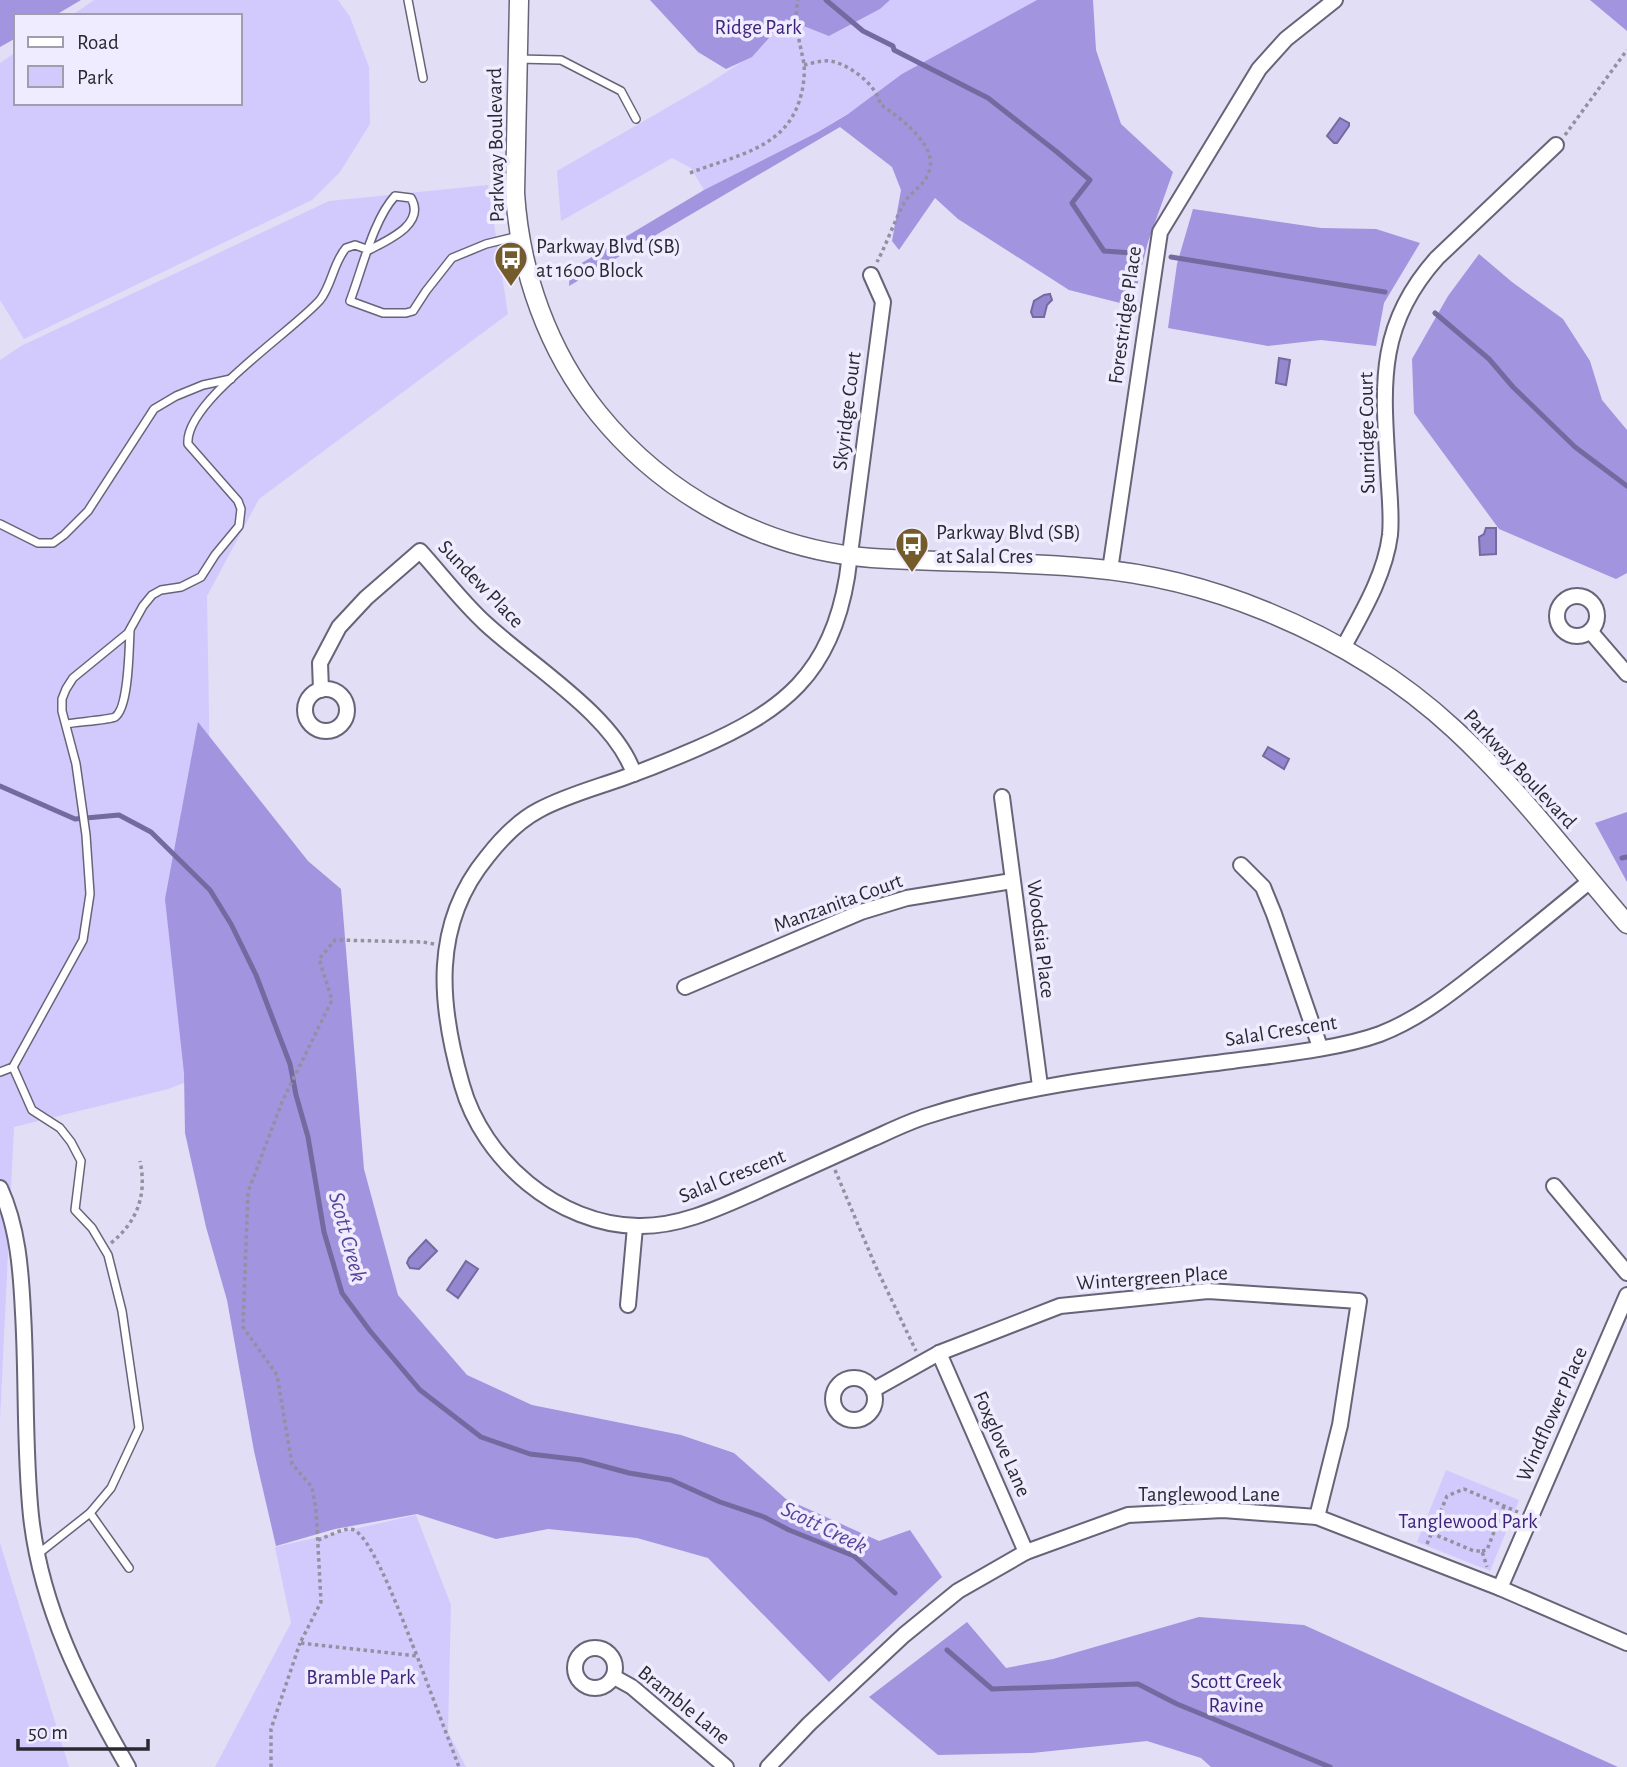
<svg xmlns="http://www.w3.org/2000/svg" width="1627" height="1767" font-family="'Alegreya Sans',sans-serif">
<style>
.green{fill:#d2cafd}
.forest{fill:#a294df}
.water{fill:#9486cf;stroke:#746aa0;stroke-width:2}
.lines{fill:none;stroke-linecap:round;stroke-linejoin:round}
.stream{stroke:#746aa0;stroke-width:5}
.service-casing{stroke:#676477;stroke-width:10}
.minor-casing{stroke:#676477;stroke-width:18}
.tertiary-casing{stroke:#676477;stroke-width:21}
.path{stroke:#9390a0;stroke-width:3.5;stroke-dasharray:3.5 3.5;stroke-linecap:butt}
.service{stroke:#fff;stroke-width:7}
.minor{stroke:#fff;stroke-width:14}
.tertiary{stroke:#fff;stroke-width:18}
.labels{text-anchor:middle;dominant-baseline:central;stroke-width:7;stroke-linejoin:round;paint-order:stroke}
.park-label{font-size:21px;fill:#3f247b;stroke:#efecff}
.street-label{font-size:21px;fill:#2a2931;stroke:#efecff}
.poi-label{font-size:21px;fill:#2a2931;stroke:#efecff;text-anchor:start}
.water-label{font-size:23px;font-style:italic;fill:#5a439b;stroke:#efecff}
</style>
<rect width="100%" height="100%" fill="#e2def5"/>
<!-- green -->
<g class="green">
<polygon points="94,0 338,0 350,17 369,67 370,124 340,172 312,200 24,339 0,300 0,63 16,52 16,103 240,103 240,16 71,16"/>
<polygon points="858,0 829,36 880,9 890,0 1037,0 971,37 818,132 704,190 691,168 672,158 561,221 557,171 708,84 754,54 668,1"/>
<polygon points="488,185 508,314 259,499 207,596 210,776 243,1061 168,1089 14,1127 0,1421 0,360 21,346 329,201"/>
<polygon points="1446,1470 1519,1500 1490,1571 1417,1542"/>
<polygon points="416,1515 451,1605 448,1732 466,1767 215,1767 291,1623 275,1547"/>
<polygon points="0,1543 69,1767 0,1767"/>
</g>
<!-- forest -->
<g class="forest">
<polygon points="0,0 81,0 54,16 16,16 16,38 0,47"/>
<polygon points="650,0 890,0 880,9 829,36 786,19 752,57 726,69 698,52"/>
<polygon points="1037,0 1093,0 1096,50 1121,124 1173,172 1148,242 1132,306 1069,290 958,219 935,198 899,250 892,241 901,190 892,167 840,127 569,286 570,270 704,190 818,132 848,114 902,74"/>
<polygon points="1590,0 1627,0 1627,31"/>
<polygon points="1193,209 1321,228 1376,229 1420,243 1384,303 1376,346 1321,340 1268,346 1168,328 1177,264"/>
<polygon points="1479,254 1512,282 1563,319 1590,361 1602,400 1627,430 1627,573 1616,579 1499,529 1414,413 1412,359 1448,296"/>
<polygon points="198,722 308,861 341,889 364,1169 398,1295 467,1375 532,1405 681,1435 734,1453 786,1499 879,1541 910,1530 942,1577 829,1682 708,1558 637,1538 548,1529 496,1539 417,1514 335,1529 276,1546 254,1451 227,1300 206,1227 185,1133 184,1073 165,899"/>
<polygon points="1627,812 1627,882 1595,823"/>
<polygon points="1199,1617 1304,1625 1618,1767 1211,1767 1201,1758 1147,1741 1032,1753 938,1755 869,1697 967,1622 1006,1668 1053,1659"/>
</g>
<!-- water -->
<g class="water">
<polygon points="1340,118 1349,123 1349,126 1337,143 1334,143 1327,136"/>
<polygon points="1050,294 1052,300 1047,305 1044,317 1033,317 1031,312 1034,301 1044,295"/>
<polygon points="1279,358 1290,360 1286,385 1276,383"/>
<polygon points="1486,528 1496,528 1496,554 1480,555 1479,537 1484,534"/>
<polygon points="1268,747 1289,759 1284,769 1263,756"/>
<polygon points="426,1240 437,1251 419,1269 410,1268 407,1263 409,1258"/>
<polygon points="466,1261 478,1269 458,1298 447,1290"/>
</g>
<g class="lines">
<!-- stream -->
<g class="stream">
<polyline points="826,0 863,31 893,46 894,50 988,98 1057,152 1090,180 1072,203 1104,251 1133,253"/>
<polyline points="1171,257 1385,292"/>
<polyline points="1435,313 1489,359 1513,387 1575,447 1627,486"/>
<polyline points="0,786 75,819 119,815 151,832 210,890 231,924 256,975 290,1064 296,1095 308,1137 324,1232 342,1293 370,1331 420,1390 481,1437 530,1454 581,1460 629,1473 671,1480 720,1502 764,1517 789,1530 854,1556 895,1593"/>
<polyline points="1622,858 1627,857"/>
<polyline points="947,1650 992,1689 1138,1684 1177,1704 1330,1767"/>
</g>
<defs>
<g id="service">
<polyline points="408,0 423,78"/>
<polyline points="518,59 561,60 621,91 636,119"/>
<polyline points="0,524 38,543 53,543 64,535 88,511 154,409 176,396 203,385 231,379"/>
<path d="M66 724C76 722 109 720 115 717 129 708 129 648 130 631"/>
<polyline points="13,1067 32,1110 60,1128 71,1142 81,1161 75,1210 92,1228 108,1255 122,1311 139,1428 111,1488 90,1513 38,1554"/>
<path d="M0 1072 13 1067 83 940 90 894 86 835 76 764 62 711V699L66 689 73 678 128 633 143 606 152 595 161 590 181 587 201 577 215 555 239 526 241 509 238 501 188 444C184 402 293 331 320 300 332 285 333 263 346 248L355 245 369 250C388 240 426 224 411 198L395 196C373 220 362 270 350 301L383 313H406L413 311 426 291 452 258 486 244 519 236"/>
<polyline points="90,1513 129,1568"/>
</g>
<g id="minor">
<path d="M871 275 883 302 847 577C831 674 783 711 698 748 673 759 648 769 623 778 595 788 565 796 539 810 518 821 501 839 487 857 431 925 439 1005 462 1085 483 1160 558 1225 638 1226 678 1227 717 1209 753 1193 792 1175 832 1157 872 1139 890 1131 908 1122 927 1116 1026 1084 1129 1074 1232 1061 1276 1055 1339 1049 1380 1034 1424 1017 1460 986 1497 957 1528 932 1559 907 1590 881"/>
<polyline points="1110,570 1160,232 1259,69 1286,39 1335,0"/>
<circle cx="1577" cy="616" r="20"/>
<polyline points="1590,631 1627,674"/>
<path d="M1343 648C1362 613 1385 575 1390 535 1392 514 1389 491 1388 470 1383 386 1376 326 1437 258L1556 145"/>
<circle cx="326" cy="710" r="21"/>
<path d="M321 690 320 663 339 627 366 598 420 551C441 574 461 601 485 623 530 665 615 716 634 774"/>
<polyline points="1002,797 1040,1086"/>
<polyline points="1241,865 1263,887 1274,914 1320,1047"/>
<polyline points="685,987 861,912 907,898 1012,881"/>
<polyline points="1554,1186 1627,1273"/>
<path d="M0 1188C18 1227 21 1271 23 1313 27 1380 24 1448 31 1516 41 1608 82 1687 128 1767"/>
<polyline points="628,1305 635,1227"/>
<polyline points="939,1353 1026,1552"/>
<circle cx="854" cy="1399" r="21"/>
<polyline points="873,1390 939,1353 1060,1306 1208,1291 1359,1301 1340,1425 1317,1517"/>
<polyline points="1500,1588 1627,1295"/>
<circle cx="595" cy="1668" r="20"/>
<polyline points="614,1677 632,1687 726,1767"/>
<polyline points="768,1767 809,1724 904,1635 958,1591 1026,1552 1128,1515 1223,1510 1317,1517 1500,1588 1627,1643"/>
</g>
<path id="tertiary" d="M519 0 515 193C520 272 548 351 598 413 665 496 765 550 872 558 945 563 1017 561 1089 568 1149 573 1209 588 1265 611 1334 639 1400 679 1454 729 1518 788 1571 859 1627 924"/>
</defs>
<!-- service casing -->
<use href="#service" class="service-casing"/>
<!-- minor casing -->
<use href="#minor" class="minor-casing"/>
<!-- tertiary casing -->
<use href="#tertiary" class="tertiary-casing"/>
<!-- path -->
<g class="path">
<path d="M804 65C813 63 822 60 831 61 850 65 877 85 880 104 900 118 941 147 928 174 923 187 910 192 904 203 894 222 887 243 877 262"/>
<polyline points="1565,135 1627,50"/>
<path d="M690 173C732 156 783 150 799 102 803 90 805 77 804 64 800 42 793 23 798 0"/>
<polyline points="434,944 423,942 335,940 319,959 332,1000 282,1102 248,1192 243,1327 277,1375 292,1464 312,1487 316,1509 321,1602 300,1643 417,1656 459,1767"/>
<polyline points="835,1170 875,1265 916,1351"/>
<path d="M111 1243C138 1221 147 1194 140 1161"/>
<polyline points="1431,1533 1474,1551 1482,1551 1487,1567"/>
<path d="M318 1540C327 1537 346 1526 354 1530 374 1539 407 1632 417 1656"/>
<polyline points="1427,1544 1447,1496 1464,1489 1518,1512"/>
<polyline points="1482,1551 1487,1550 1504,1506"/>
<polyline points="271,1767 271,1729 300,1643"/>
</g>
<!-- service -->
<use href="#service" class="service"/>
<!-- minor -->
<use href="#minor" class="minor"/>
<!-- tertiary -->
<use href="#tertiary" class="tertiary"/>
</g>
<!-- icons -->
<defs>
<symbol id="bus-pin" viewBox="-11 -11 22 30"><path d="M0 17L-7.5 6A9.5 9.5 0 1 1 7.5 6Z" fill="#735b2c" stroke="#efecff"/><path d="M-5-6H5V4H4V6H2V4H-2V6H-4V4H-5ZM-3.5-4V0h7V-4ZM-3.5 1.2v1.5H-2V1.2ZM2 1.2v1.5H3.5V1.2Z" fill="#fff"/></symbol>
</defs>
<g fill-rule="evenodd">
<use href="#bus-pin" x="492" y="239" width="38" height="52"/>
<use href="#bus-pin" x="893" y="525" width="38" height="52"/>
</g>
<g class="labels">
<!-- park labels -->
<g class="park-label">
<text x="758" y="27">Ridge Park</text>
<text x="1468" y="1521">Tanglewood Park</text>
<text x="361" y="1677">Bramble Park</text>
<text x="1236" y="1681">Scott Creek<tspan x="1236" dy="24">Ravine</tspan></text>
</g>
<!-- street labels -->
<g class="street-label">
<text transform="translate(496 145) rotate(-91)">Parkway Boulevard</text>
<text transform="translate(1125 315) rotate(-82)">Forestridge Place</text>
<text transform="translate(847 411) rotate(-83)">Skyridge Court</text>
<text transform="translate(1367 433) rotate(-91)">Sunridge Court</text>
<text transform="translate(481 584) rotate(46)">Sundew Place</text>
<text transform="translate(1520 769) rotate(47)">Parkway Boulevard</text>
<text transform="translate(838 903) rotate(-20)">Manzanita Court</text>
<text transform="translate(1041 939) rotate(83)">Woodsia Place</text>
<text transform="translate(1281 1031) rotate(-9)">Salal Crescent</text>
<text transform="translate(732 1176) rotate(-22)">Salal Crescent</text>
<text transform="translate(1152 1278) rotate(-4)">Wintergreen Place</text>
<text transform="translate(1552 1414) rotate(-66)">Windflower Place</text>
<text transform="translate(1002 1444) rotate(66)">Foxglove Lane</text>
<text x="1209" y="1494">Tanglewood Lane</text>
<text transform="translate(684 1705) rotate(39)">Bramble Lane</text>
</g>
<!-- poi labels -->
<g class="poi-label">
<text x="536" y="246">Parkway Blvd (SB)<tspan x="536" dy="24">at 1600 Block</tspan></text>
<text x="936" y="532">Parkway Blvd (SB)<tspan x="936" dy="24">at Salal Cres</tspan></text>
</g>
<!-- water labels -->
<g class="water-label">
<text transform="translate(347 1237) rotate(75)">Scott Creek</text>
<text transform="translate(824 1528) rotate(26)">Scott Creek</text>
</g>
</g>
<!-- legend -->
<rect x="14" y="14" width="228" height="91" fill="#efecff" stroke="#a09ead" stroke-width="2"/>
<rect x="28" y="37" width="35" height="10" fill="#ffffff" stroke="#a09ead" stroke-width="2"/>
<text x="77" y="49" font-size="21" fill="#2a2931">Road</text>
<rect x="28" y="66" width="35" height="21" fill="#d2cafd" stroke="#a09ead" stroke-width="2"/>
<text x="77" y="84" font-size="21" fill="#2a2931">Park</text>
<!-- scale -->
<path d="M18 1739v10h130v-10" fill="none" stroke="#2a2931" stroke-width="3.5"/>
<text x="28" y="1739" font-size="21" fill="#2a2931" stroke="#efecff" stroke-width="5" paint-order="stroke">50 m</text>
</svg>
